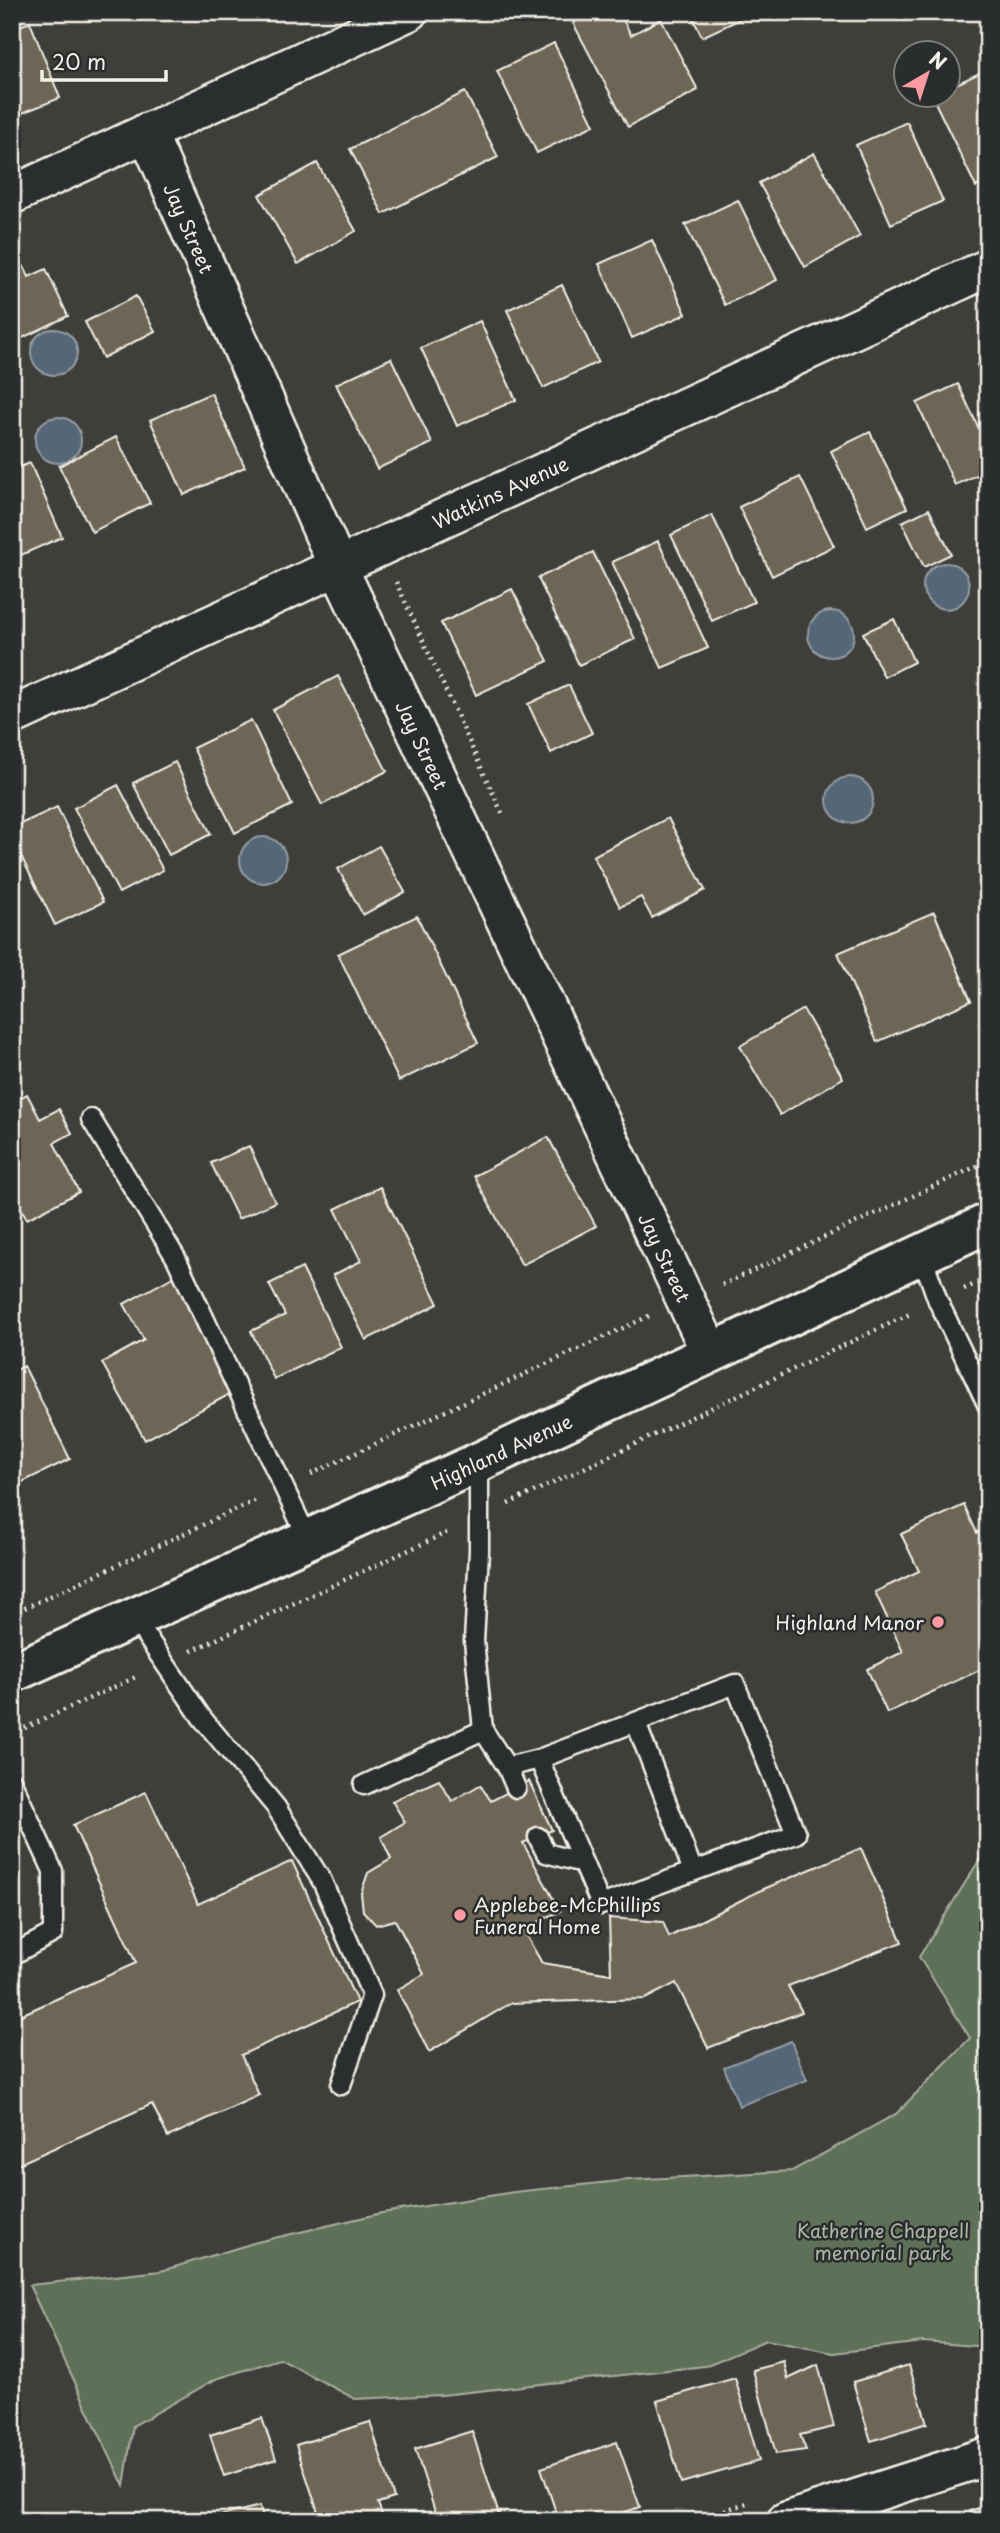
<svg xmlns="http://www.w3.org/2000/svg" width="1000" height="2533" font-family="'Playpen Sans',sans-serif">
<style>
.green{fill:#5e6f58;stroke:#a9b0a0;stroke-width:2}
.water{fill:#567;stroke:#959ea4;stroke-width:2}
.building{fill:#6d6555;stroke:#f4f1e8;stroke-width:2}
.lines{fill:none;stroke-linecap:round;stroke-linejoin:round}
.lane-casing{stroke:#f4f1e8;stroke-width:23}
.street-casing{stroke:#f4f1e8;stroke-width:42}
.secondary-casing{stroke:#f4f1e8;stroke-width:44}
.path{stroke:#f4f1e8;stroke-width:4.5;stroke-dasharray:2 5;stroke-linecap:butt}
.lane{stroke:#2a2d2e;stroke-width:18}
.street{stroke:#2a2d2e;stroke-width:37}
.secondary{stroke:#2a2d2e;stroke-width:38}
.poi-dot{fill:#ff9aa2;stroke:#2a2d2e;stroke-width:2.5}
.labels{text-anchor:middle;dominant-baseline:central;stroke-width:5;stroke-linejoin:round;paint-order:stroke}
.street-label{font-size:19px;fill:#f4f1e8;stroke:#2a2d2e}
.poi-label{font-size:19px;fill:#f4f1e8;stroke:#2a2d2e;text-anchor:end}
.park-label{font-size:19px;fill:#b0b6a7;stroke:#2a2d2e}
</style>
<rect width="100%" height="100%" fill="#3e3e3a"/>
<filter id="ink" filterUnits="userSpaceOnUse"><feTurbulence type="fractalNoise" baseFrequency=".0143" numOctaves="2"/><feDisplacementMap in="SourceGraphic" scale="14" xChannelSelector="R" yChannelSelector="G"/><feConvolveMatrix kernelMatrix="1 2 1 2 8 2 1 2 1" color-interpolation-filters="sRGB"/></filter>
<g filter="url(#ink)">
<!-- green -->
<polygon class="green" points="988,1846 988,2347 923,2342 834,2353 766,2340 705,2366 442,2395 355,2399 280,2359 216,2379 133,2426 124,2486 29,2285 161,2271 257,2242 382,2213 514,2192 629,2180 792,2171 896,2114 970,2038 919,1957"/>
<!-- water -->
<g class="water">
<circle cx="54" cy="352" r="23"/>
<circle cx="58" cy="440" r="23"/>
<circle cx="946" cy="586" r="23"/>
<circle cx="831" cy="634" r="23"/>
<circle cx="850" cy="800" r="23"/>
<circle cx="263" cy="860" r="23"/>
<polygon points="791,2041 807,2080 739,2106 724,2067"/>
</g>
<!-- building -->
<g class="building">
<polygon points="594,12 619,12 631,35 661,19 698,90 628,127 573,23"/>
<polygon points="690,12 748,12 749,15 702,37"/>
<polygon points="30,22 60,98 12,117 12,29"/>
<polygon points="554,43 594,125 537,153 497,71"/>
<polygon points="988,69 988,181 976,187 932,96 948,94 948,88"/>
<polygon points="465,92 498,157 383,214 350,149"/>
<polygon points="907,122 943,201 891,224 856,145"/>
<polygon points="814,153 860,236 805,267 759,183"/>
<polygon points="317,163 356,231 298,264 259,195"/>
<polygon points="738,200 777,280 725,305 685,225"/>
<polygon points="652,240 686,314 632,338 599,264"/>
<polygon points="22,263 29,277 46,269 68,316 12,343 12,268"/>
<polygon points="562,285 598,362 543,388 507,310"/>
<polygon points="136,296 155,331 103,358 85,322"/>
<polygon points="480,321 516,400 457,426 421,348"/>
<polygon points="391,358 432,443 377,469 336,384"/>
<polygon points="988,361 988,390 977,365"/>
<polygon points="958,384 988,448 988,470 955,485 917,403"/>
<polygon points="211,393 245,467 184,495 150,420"/>
<polygon points="870,432 907,508 867,527 831,451"/>
<polygon points="116,437 150,503 92,532 59,466"/>
<polygon points="30,463 62,537 12,559 12,470"/>
<polygon points="800,477 834,546 772,576 739,507"/>
<polygon points="929,509 951,554 924,567 902,522"/>
<polygon points="712,515 754,602 712,621 671,535"/>
<polygon points="658,541 708,648 662,668 612,562"/>
<polygon points="593,552 635,639 579,665 538,578"/>
<polygon points="512,589 548,661 476,695 441,623"/>
<polygon points="894,619 914,662 884,677 863,633"/>
<polygon points="338,676 387,771 322,805 273,710"/>
<polygon points="569,685 592,733 551,753 528,704"/>
<polygon points="251,720 292,805 235,833 193,748"/>
<polygon points="175,762 211,834 169,855 133,783"/>
<polygon points="118,785 163,870 119,893 74,808"/>
<polygon points="57,807 103,902 55,925 12,838 12,828"/>
<polygon points="668,818 705,890 652,918 641,897 620,907 593,856"/>
<polygon points="379,846 405,892 363,915 338,869"/>
<polygon points="934,912 971,1001 877,1042 838,953"/>
<polygon points="417,916 478,1043 399,1081 338,954"/>
<polygon points="803,1009 843,1078 780,1115 740,1046"/>
<polygon points="27,1094 40,1119 59,1109 72,1133 54,1143 79,1192 27,1219 16,1199 12,1201 12,1102"/>
<polygon points="548,1137 596,1226 522,1265 474,1176"/>
<polygon points="249,1146 275,1202 238,1219 211,1163"/>
<polygon points="380,1187 438,1304 366,1340 333,1275 361,1261 335,1209"/>
<polygon points="302,1268 341,1347 274,1379 251,1331 285,1315 269,1284"/>
<polygon points="180,1273 243,1387 145,1440 102,1363 144,1340 124,1304"/>
<polygon points="24,1366 70,1459 12,1487 12,1372"/>
<polygon points="964,1505 977,1533 988,1528 988,1670 986,1667 887,1713 867,1669 903,1652 875,1592 919,1571 901,1534"/>
<polygon points="439,1780 452,1801 480,1785 491,1801 529,1781 552,1830 523,1843 560,1911 523,1930 542,1963 611,1974 609,1918 663,1922 669,1937 759,1891 861,1848 902,1942 788,1986 802,2012 708,2048 676,1983 645,1999 511,2003 429,2052 397,1990 424,1974 395,1920 376,1925 363,1911 361,1893 368,1873 391,1859 381,1837 405,1822 392,1801"/>
<polygon points="146,1792 198,1904 292,1861 357,2002 241,2055 259,2095 168,2137 152,2104 12,2167 12,2019 136,1963 73,1825"/>
<polygon points="784,2362 788,2379 818,2365 834,2427 800,2435 806,2450 776,2454 753,2370"/>
<polygon points="909,2365 927,2423 871,2441 853,2382"/>
<polygon points="735,2378 759,2461 681,2483 657,2401"/>
<polygon points="262,2418 276,2459 224,2476 210,2435"/>
<polygon points="370,2422 394,2498 378,2503 384,2521 321,2521 296,2445"/>
<polygon points="472,2431 501,2521 438,2521 415,2449"/>
<polygon points="617,2442 640,2507 600,2521 559,2521 541,2468"/>
<polygon points="988,2505 988,2521 973,2521 970,2511"/>
<polygon points="260,2506 264,2521 200,2521"/>
</g>
<g class="lines">
<defs>
<g id="lane">
<polyline points="91,1119 176,1258 308,1539"/>
<polyline points="921,1253 938,1301 988,1406"/>
<polyline points="479,1462 479,1551 474,1641 483,1730 507,1767 539,1759 735,1684 796,1834 601,1905 539,1759"/>
<polyline points="134,1618 202,1718 276,1807 322,1881 372,1995 341,2085"/>
<polyline points="636,1723 693,1871"/>
<polyline points="507,1767 516,1788"/>
<polyline points="12,1782 53,1871 53,1933 12,1955"/>
<polyline points="364,1785 483,1730"/>
<polyline points="538,1837 546,1853 583,1863"/>
</g>
<g id="street">
<path id="s1" d="M147 132 338 567 710 1352"/>
<polyline points="12,195 408,12"/>
<path id="s2" d="M12 716 988 268"/>
<polyline points="786,2521 988,2456"/>
</g>
<g id="secondary">
<path id="s3" d="M12 1673 479 1462 988 1223"/>
</g>
</defs>
<!-- lane casing -->
<use href="#lane" class="lane-casing"/>
<!-- street casing -->
<use href="#street" class="street-casing"/>
<!-- secondary casing -->
<use href="#secondary" class="secondary-casing"/>
<!-- path -->
<g class="path">
<polyline points="396,582 502,813"/>
<polyline points="722,1285 988,1161"/>
<polyline points="964,1289 988,1278"/>
<polyline points="311,1474 649,1316"/>
<polyline points="508,1504 912,1313"/>
<polyline points="12,1614 256,1500"/>
<polyline points="191,1651 450,1531"/>
<polyline points="12,1734 138,1676"/>
<polyline points="691,2521 750,2502"/>
</g>
<!-- lane -->
<use href="#lane" class="lane"/>
<!-- street -->
<use href="#street" class="street"/>
<!-- secondary -->
<use href="#secondary" class="secondary"/>
</g>
</g>
<!-- markers -->
<g class="poi-dot">
<circle cx="938" cy="1622" r="7"/>
<circle cx="460" cy="1915" r="7"/>
</g>
<g class="labels">
<!-- street labels -->
<g class="street-label">
<text stroke="none"><textPath href="#s1" startOffset="105">Jay Street</textPath></text>
<text stroke="none"><textPath href="#s2" startOffset="537">Watkins Avenue</textPath></text>
<text stroke="none"><textPath href="#s1" startOffset="672">Jay Street</textPath></text>
<text stroke="none"><textPath href="#s1" startOffset="1239">Jay Street</textPath></text>
<text stroke="none"><textPath href="#s3" startOffset="537">Highland Avenue</textPath></text>
</g>
<!-- poi labels -->
<g class="poi-label">
<text x="924" y="1622">Highland Manor</text>
<text x="474" y="1904" text-anchor="start">Applebee-McPhillips<tspan x="474" dy="22">Funeral Home</tspan></text>
</g>
<!-- park labels -->
<g class="park-label">
<text x="883" y="2230">Katherine Chappell<tspan x="883" dy="22">memorial park</tspan></text>
</g>
</g>
<!-- margin -->
<rect width="1000" height="2533" fill="none" stroke="#2a2d2e" stroke-width="42"/>
<rect x="21" y="21" width="958" height="2491" fill="none" stroke="#f4f1e8" stroke-width="2.5" filter="url(#ink)"/>
<!-- north arrow -->
<g transform="translate(927 74) rotate(39)"><circle r="33" fill="#2a2d2e" stroke="#7b7b78" stroke-width="2"/>
<path d="M0-5L12 26L0 18L-12 26Z" fill="#ff9aa2"/>
<text y="-10" font-size="19" font-weight="bold" text-anchor="middle" fill="#f4f1e8">N</text>
</g>
<!-- scale -->
<path d="M42 70v10h124v-10" fill="none" stroke="#f4f1e8" stroke-width="3.5"/>
<text x="52" y="70" font-size="21" fill="#f4f1e8" stroke="#2a2d2e" stroke-width="5" paint-order="stroke">20 m</text>
</svg>
